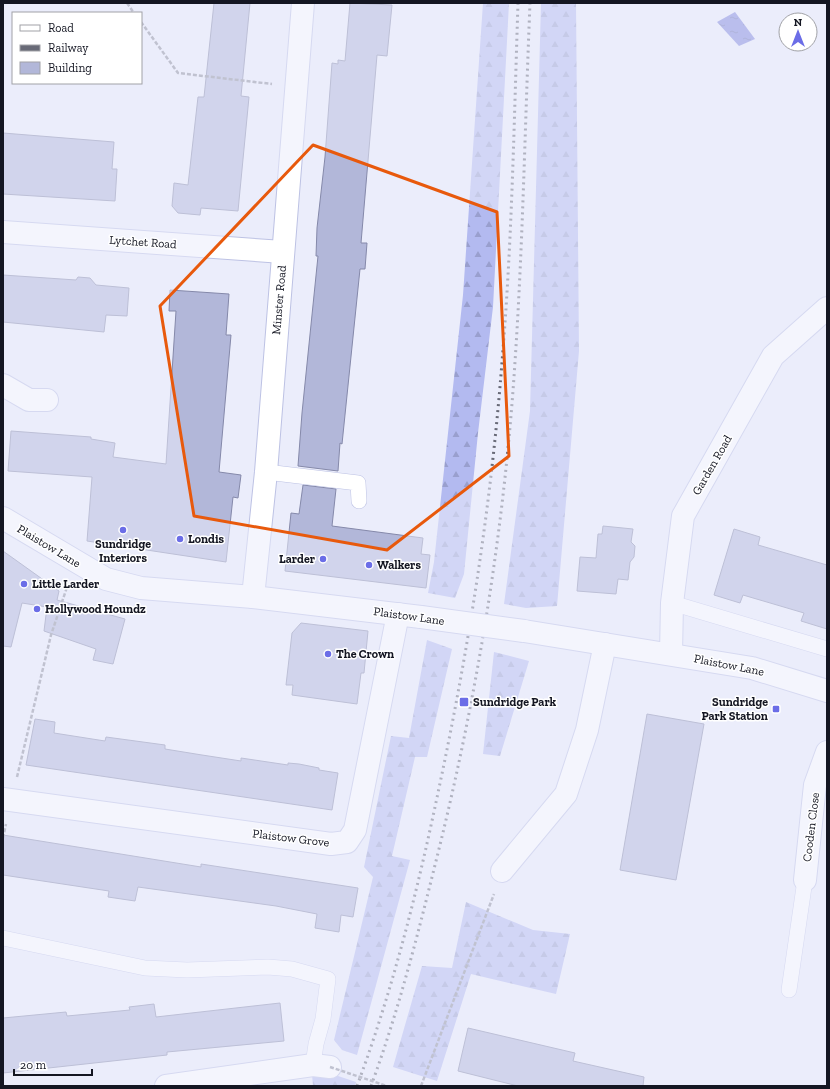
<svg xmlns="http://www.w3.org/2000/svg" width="830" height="1089" font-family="'Zilla Slab',serif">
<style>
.forest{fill:url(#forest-firs)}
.water{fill:url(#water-ripples)}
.building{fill:#b2b7d9;stroke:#8589aa}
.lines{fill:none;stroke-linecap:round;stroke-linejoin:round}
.service-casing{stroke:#bdc2e4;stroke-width:16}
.minor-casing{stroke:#bdc2e4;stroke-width:24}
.tertiary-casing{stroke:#bdc2e4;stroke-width:24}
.path{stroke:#8d8f9c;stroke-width:2.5;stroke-dasharray:4 2;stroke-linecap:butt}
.service{stroke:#fff;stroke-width:15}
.minor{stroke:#fff;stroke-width:22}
.tertiary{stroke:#fff;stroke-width:22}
.rail{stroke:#686a77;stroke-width:3;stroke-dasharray:2 4;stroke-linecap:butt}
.tertiary-bridge-casing{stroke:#bdc2e4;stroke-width:24;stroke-linecap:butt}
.path-bridge{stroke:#8d8f9c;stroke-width:2.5;stroke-dasharray:4 2;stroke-linecap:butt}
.tertiary-bridge{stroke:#fff;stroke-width:22}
.marked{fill:none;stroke:#e8590c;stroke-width:3;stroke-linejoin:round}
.poi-dot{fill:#6b6de7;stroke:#fff;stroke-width:1.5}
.labels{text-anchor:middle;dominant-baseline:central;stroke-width:3;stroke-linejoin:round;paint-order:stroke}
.street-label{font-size:12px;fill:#141622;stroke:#fff}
.poi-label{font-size:12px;font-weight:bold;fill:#141622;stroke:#fff;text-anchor:start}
</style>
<defs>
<pattern id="forest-firs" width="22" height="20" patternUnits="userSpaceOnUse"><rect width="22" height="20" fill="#b3baf0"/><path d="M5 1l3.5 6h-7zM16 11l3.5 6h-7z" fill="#999fce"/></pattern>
<pattern id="water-ripples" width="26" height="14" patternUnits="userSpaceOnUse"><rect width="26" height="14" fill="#7f86dc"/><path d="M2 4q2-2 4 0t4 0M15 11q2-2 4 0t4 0" fill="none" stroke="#676db2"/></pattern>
</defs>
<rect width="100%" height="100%" fill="#ebedfb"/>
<!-- forest -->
<g class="forest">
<polygon points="483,3 509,3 493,307 478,433 464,574 455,598 428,593 434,562 463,295"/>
<polygon points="541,3 576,3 579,351 557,606 526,608 504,604 530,411"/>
<polygon points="427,640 452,649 427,757 415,757 392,856 410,860 357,1055 342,1050 334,1040 373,877 364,867 391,736 409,738"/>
<polygon points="494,652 529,661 500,756 483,754"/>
<polygon points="466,902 533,930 570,934 556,994 471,974 437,1081 393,1067 422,966 452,968"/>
<polygon points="312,1074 332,1074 356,1082 355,1086 313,1086"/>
</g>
<!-- water -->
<polygon class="water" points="735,12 755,39 739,46 717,22"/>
<!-- building -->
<g class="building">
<polygon points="214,3 250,3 241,96 249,97 238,211 201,208 200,215 178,213 172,206 174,183 188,185 198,97 204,97"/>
<polygon points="350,3 392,5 387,56 377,55 361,243 367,243 365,269 360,269 342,444 340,443 338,471 298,466 302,413 318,256 316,256 317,228 325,157 332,63 338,64 338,60 345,61"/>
<polygon points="3,133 114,142 112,169 117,169 115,201 3,194"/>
<polygon points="3,275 76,280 78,277 90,278 96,285 129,288 127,316 106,315 104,332 3,322"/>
<polygon points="170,290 229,294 226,335 231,335 219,472 241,475 238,498 233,497 226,562 87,541 92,477 8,471 11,431 91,437 91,439 115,443 113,457 166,464 176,311 169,311"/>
<polygon points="303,485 336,489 332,526 423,538 421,554 430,555 426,588 285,571 291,513 299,514"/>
<polygon points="603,526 633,529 631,542 635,546 634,557 630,562 628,580 618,579 616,594 577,591 580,557 596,558 598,534 602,534"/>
<polygon points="734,529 760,537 758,545 827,565 827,629 801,621 804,613 743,595 740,603 714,595"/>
<polygon points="3,551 59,591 57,600 125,619 113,664 93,660 96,649 44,631 47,607 22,603 11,647 3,646"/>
<polygon points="301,623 368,631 364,673 361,673 357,704 292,695 293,685 286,685 292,633"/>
<polygon points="647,714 704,724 676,880 620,870"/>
<polygon points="35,719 55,722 54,733 105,741 106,737 165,745 165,749 202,755 241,761 241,758 288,765 288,763 299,764 319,768 319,770 338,773 332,810 26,765"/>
<polygon points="3,835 201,867 201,864 358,888 353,917 341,915 339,932 315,928 317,914 276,906 138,887 135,901 108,897 109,891 3,875"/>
<polygon points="280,1003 284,1041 167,1052 167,1055 3,1073 3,1018 66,1012 67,1016 99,1013 130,1010 129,1007 154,1004 156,1017"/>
<polygon points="468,1028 575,1053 573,1061 644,1077 643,1086 518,1086 458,1071"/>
</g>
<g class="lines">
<defs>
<g id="service">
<polyline points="266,472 358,483 359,501"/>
<polyline points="672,603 827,649"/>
<polyline points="3,938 145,968 187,970 268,967 292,969 328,979 323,1019 316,1044 313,1065"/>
<polyline points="789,990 805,880"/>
</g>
<g id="minor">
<polyline points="3,232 283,252"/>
<polyline points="3,385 29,400 47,400"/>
<polyline points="253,597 266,472 303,3"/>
<polyline points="671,654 672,603 683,516 773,356 827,308"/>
<polyline points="3,799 331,844 347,842 355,830 398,614"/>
<polyline points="502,871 566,794 587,730 605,644"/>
<polyline points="805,880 815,785 827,752"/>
<polyline points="166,1086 313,1065 330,1067"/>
</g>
<g id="tertiary">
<polyline points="3,518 106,579 141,588 253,597 421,617"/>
<polyline points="524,631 752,668 827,691"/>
</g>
</defs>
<!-- service casing -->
<use href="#service" class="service-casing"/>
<!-- minor casing -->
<use href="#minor" class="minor-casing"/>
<!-- tertiary casing -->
<use href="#tertiary" class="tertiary-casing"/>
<!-- path -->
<g class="path">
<polyline points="127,3 134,13"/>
<polyline points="141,22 178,73 272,84"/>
<polyline points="17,777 51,635 68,584"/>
<polyline points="3,838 6,824"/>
<polyline points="421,1086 494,894"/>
</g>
<!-- service -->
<use href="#service" class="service"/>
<!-- minor -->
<use href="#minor" class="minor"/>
<!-- tertiary -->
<use href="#tertiary" class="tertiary"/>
<!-- rail -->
<g class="rail">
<path d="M357 1086C393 989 418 889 439 788 469 647 491 505 502 362 512 243 514 123 518 3"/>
<path d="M371 1086C397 1015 416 942 434 869 476 703 504 533 515 362 523 242 525 123 530 3"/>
</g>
<defs>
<polyline id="tertiary-bridge" points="421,617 524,631"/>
</defs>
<!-- tertiary-bridge casing -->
<use href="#tertiary-bridge" class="tertiary-bridge-casing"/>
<!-- path-bridge -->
<polyline class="path-bridge" points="330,1067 387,1086"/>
<!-- tertiary-bridge -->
<use href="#tertiary-bridge" class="tertiary-bridge"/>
</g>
<!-- marked area -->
<path d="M0 0H830V1089H0ZM313 145 497 212 509 456 387 550 194 516 160 306Z" fill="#ebedfb" fill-opacity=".55" fill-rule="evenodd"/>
<path class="marked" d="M313 145 497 212 509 456 387 550 194 516 160 306Z"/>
<!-- markers -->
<g class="poi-dot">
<circle cx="123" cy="530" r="4"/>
<circle cx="180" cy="539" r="4"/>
<circle cx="323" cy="559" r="4"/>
<circle cx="369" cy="565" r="4"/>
<circle cx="24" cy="584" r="4"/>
<circle cx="37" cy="609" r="4"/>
<circle cx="328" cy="654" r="4"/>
<rect x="459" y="697" width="10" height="10" rx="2"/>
<rect x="772" y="705" width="8" height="8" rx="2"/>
</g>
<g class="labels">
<!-- street labels -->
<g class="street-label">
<text transform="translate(143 242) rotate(4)">Lytchet Road</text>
<text transform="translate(279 300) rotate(-85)">Minster Road</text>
<text transform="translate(712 465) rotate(-60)">Garden Road</text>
<text transform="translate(49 546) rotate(31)">Plaistow Lane</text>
<text transform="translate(409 616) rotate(8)">Plaistow Lane</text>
<text transform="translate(729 665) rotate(11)">Plaistow Lane</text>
<text transform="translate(811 827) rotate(-83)">Cooden Close</text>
<text transform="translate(291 838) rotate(7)">Plaistow Grove</text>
</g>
<!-- poi labels -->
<g class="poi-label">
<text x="188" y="539">Londis</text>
<text x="123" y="544" text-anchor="middle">Sundridge<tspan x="123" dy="14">Interiors</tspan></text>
<text x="315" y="559" text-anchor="end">Larder</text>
<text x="377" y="565">Walkers</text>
<text x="32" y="584">Little Larder</text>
<text x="45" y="609">Hollywood Houndz</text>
<text x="336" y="654">The Crown</text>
<text x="473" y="702">Sundridge Park</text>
<text x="768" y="702" text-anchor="end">Sundridge<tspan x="768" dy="14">Park Station</tspan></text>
</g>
</g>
<!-- border -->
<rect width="830" height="1089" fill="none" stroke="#141622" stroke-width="8"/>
<!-- legend -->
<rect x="12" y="12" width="130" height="72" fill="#ffffff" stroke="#a1a2a7"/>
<rect x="20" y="25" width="20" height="6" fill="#ffffff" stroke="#a1a2a7"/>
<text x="48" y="32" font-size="12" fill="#141622">Road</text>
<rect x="20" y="45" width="20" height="6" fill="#686a77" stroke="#a1a2a7"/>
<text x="48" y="52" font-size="12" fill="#141622">Railway</text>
<rect x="20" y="62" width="20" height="12" fill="#b2b7d9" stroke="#a1a2a7"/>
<text x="48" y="72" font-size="12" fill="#141622">Building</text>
<!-- north arrow -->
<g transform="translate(798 32)"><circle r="19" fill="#ffffff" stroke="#a1a2a7"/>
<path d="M0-3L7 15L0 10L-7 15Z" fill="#6b6de7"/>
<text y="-6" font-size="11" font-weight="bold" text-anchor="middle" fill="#141622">N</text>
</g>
<!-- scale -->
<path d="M14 1069v6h78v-6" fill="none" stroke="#141622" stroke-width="2"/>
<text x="20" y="1069" font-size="12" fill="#141622" stroke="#ffffff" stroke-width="3" paint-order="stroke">20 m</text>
</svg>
